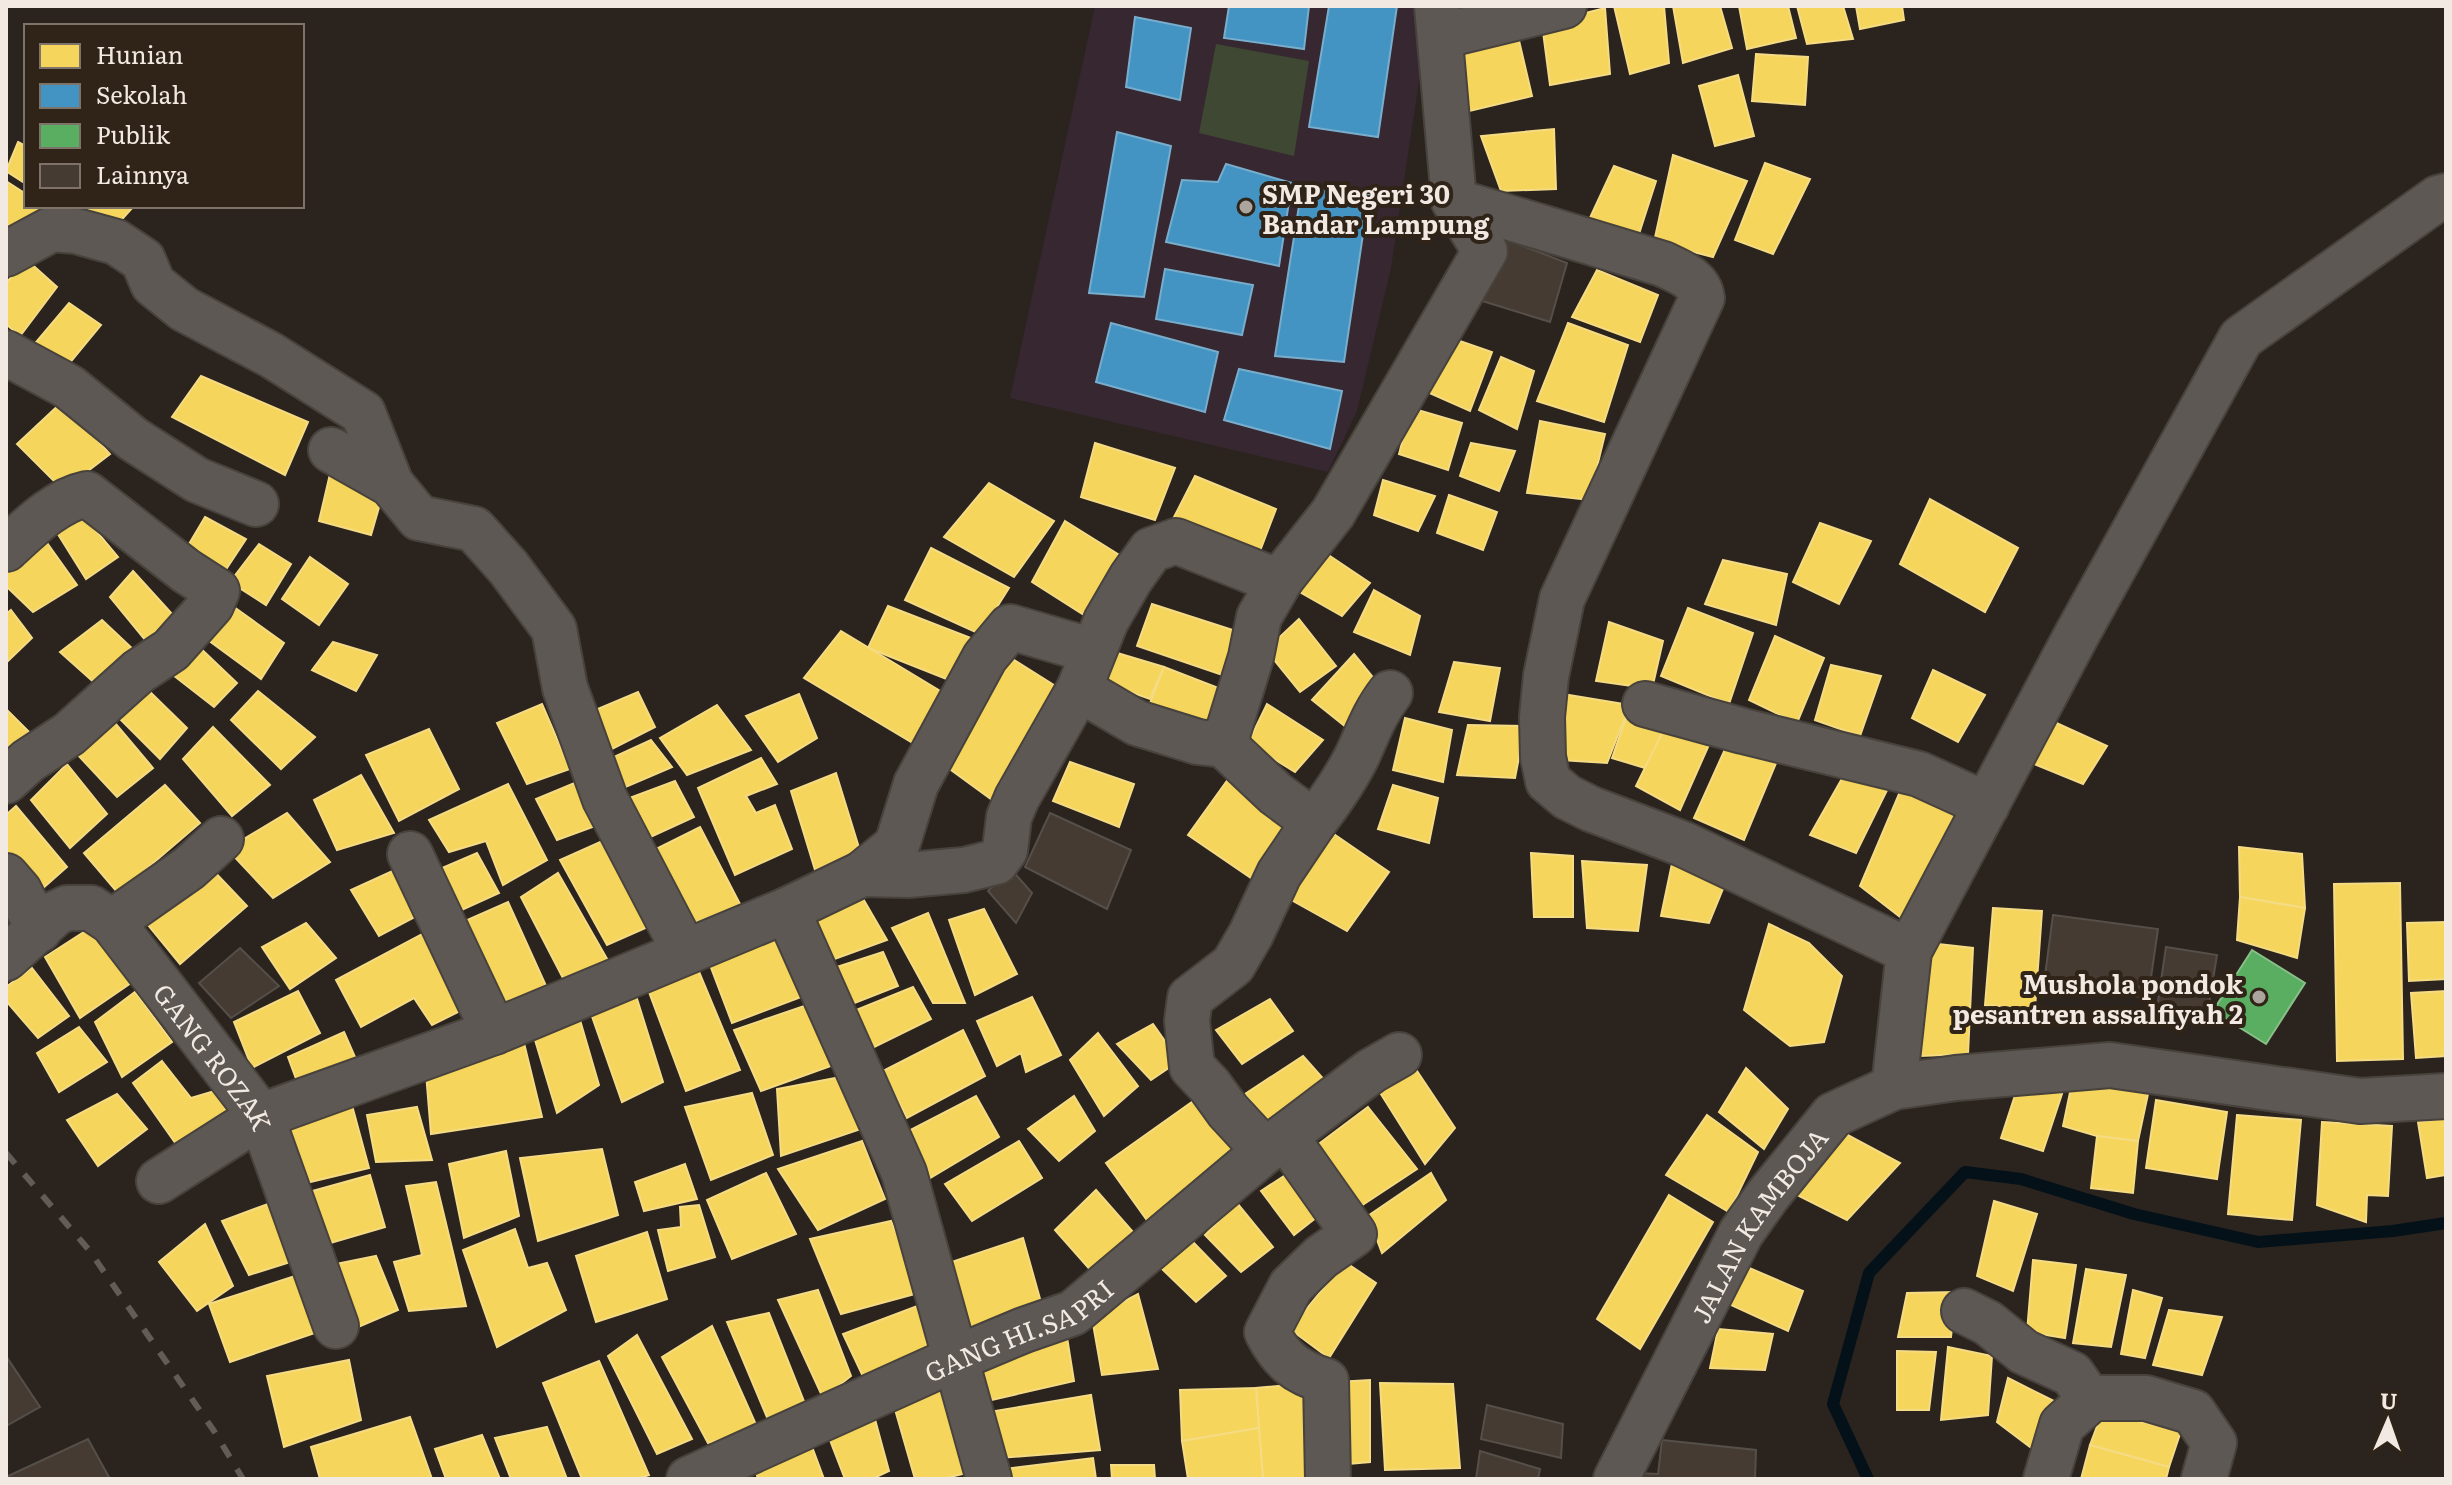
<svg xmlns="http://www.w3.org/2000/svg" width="2452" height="1485" font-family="Literata,serif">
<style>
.education{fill:#362731}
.green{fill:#3f4832}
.homes{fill:#f6d55c;stroke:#f5db84;stroke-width:2}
.schools{fill:#4393c3;stroke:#78adcc;stroke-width:2}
.public{fill:#5aae61;stroke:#88c088;stroke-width:2}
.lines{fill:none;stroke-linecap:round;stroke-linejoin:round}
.stream{stroke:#041119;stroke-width:12}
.building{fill:#453b32;stroke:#554f4a;stroke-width:2}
.minor-casing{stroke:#48423c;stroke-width:48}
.minor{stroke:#5d5854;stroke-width:44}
.rail{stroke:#625b57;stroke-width:6;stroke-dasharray:14 14;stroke-linecap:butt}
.poi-dot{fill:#aca59d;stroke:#302419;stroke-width:3}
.labels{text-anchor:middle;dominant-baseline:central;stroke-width:8;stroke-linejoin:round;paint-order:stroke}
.poi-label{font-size:26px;font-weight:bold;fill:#f2eae2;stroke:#302419;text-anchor:start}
.street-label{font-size:26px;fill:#f2eae2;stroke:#302419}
</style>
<rect width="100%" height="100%" fill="#2b241e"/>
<!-- education -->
<polygon class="education" points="1095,6 1420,6 1425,41 1391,268 1357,411 1328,472 1010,398"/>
<!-- green -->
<polygon class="green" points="1216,44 1309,61 1294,156 1199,133"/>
<!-- homes -->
<g class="homes">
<polygon points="1614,6 1664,6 1669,63 1630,74"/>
<polygon points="1673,6 1720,6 1732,48 1683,63"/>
<polygon points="1739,6 1788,6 1796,38 1747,49"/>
<polygon points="1797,6 1843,6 1853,39 1807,44"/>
<polygon points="1856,6 1902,6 1904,20 1860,29"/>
<polygon points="1605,8 1610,74 1550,85 1542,24"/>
<polygon points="1517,32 1532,96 1465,112 1458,44"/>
<polygon points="1756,54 1808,57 1805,105 1752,101"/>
<polygon points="1738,75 1754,136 1715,146 1699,86"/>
<polygon points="1554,129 1556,189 1501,191 1481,136"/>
<polygon points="18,142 26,146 26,184 6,171"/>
<polygon points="1673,155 1747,181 1713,257 1654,242"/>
<polygon points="1765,163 1810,179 1773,254 1735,240"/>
<polygon points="1614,166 1656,181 1638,237 1589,220"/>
<polygon points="6,181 26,194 26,206 45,206 52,210 6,238"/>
<polygon points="84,206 134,206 115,227"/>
<polygon points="27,260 57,287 20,336 6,324 6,283"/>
<polygon points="1597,270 1658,295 1640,342 1572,317"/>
<polygon points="69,303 101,325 68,365 32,347"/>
<polygon points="1568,323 1628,345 1604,422 1537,401"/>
<polygon points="1454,339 1492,352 1470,411 1425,391"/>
<polygon points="1501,357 1534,371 1517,429 1479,410"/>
<polygon points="201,376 308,422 285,475 172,417"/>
<polygon points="62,402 110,454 63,490 17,444"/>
<polygon points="1411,408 1462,423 1448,470 1399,454"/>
<polygon points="1540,421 1605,434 1589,500 1527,493"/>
<polygon points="1095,443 1175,468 1155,520 1081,497"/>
<polygon points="1471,443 1515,451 1499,491 1460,476"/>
<polygon points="330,474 384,490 371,535 319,521"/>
<polygon points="1195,476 1276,509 1257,559 1171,523"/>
<polygon points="1383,480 1435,496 1418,531 1374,515"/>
<polygon points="989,483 1054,521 1014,577 944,537"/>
<polygon points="1449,495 1497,512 1483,550 1437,533"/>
<polygon points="1930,499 2018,548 1985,612 1900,564"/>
<polygon points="83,515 118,557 86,579 56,531"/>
<polygon points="205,517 246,539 223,574 183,554"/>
<polygon points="1065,521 1129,561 1092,620 1032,582"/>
<polygon points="1820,523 1871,541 1839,604 1793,582"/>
<polygon points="45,540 77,585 33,612 6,586 6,566"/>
<polygon points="259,544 291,564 266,605 230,582"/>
<polygon points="931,548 1009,588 980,634 905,600"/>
<polygon points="1324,552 1370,583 1342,616 1296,590"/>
<polygon points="310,557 348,584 319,625 282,599"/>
<polygon points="1723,560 1787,574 1776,625 1705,604"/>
<polygon points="133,571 173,615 146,641 110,597"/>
<polygon points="1374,590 1420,616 1410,655 1354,632"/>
<polygon points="1152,604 1248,635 1237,680 1137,646"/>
<polygon points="888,606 976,640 954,682 868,648"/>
<polygon points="234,607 284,643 261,679 208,640"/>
<polygon points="1688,608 1753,633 1729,704 1661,676"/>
<polygon points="11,610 32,638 6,663 6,614"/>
<polygon points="1299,619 1336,666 1300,692 1266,650"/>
<polygon points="102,620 138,654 98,686 60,652"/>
<polygon points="1609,622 1663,641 1652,689 1596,681"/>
<polygon points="841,631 947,695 918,746 804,678"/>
<polygon points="1775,636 1824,658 1797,723 1749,700"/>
<polygon points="333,642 377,655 356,691 312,670"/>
<polygon points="196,644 237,683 214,707 169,672"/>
<polygon points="1114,652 1164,667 1150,699 1099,681"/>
<polygon points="1003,653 1065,692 995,802 940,762"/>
<polygon points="1354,654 1380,686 1346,727 1312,700"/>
<polygon points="1454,662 1500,668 1490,721 1439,712"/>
<polygon points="1831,665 1881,676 1860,736 1815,720"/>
<polygon points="1164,667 1229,692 1218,730 1149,706"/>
<polygon points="1933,670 1985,695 1958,742 1912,718"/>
<polygon points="145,687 187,728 160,759 117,716"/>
<polygon points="258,691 315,737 281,769 231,720"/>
<polygon points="638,692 655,727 610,750 586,714"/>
<polygon points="799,694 817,738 778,762 746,716"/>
<polygon points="1563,694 1630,705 1607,763 1561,760"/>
<polygon points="542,704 570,769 527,784 497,723"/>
<polygon points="1267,704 1323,740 1295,772 1248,743"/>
<polygon points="717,705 751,750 687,775 660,738"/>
<polygon points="6,709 29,732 6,749"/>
<polygon points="1627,715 1663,732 1645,768 1612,758"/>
<polygon points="1405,718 1452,730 1443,782 1393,770"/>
<polygon points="2052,721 2107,746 2083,784 2027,761"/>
<polygon points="115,723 153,768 117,797 77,754"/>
<polygon points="1667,723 1712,738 1680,810 1636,786"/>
<polygon points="1468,725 1525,726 1515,778 1457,775"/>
<polygon points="213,727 270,785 232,816 183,759"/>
<polygon points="429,729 459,789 399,821 366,755"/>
<polygon points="651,740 672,767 614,792 605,761"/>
<polygon points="1726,747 1776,763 1744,840 1694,818"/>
<polygon points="761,758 777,784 746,796 756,813 775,805 792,849 735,875 698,788"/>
<polygon points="1070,762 1134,784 1119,827 1053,801"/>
<polygon points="67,764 107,814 70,848 31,800"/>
<polygon points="1848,768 1891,782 1856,853 1810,835"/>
<polygon points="836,773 860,851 815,870 791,791"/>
<polygon points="361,775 394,833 337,850 314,800"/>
<polygon points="1229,778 1290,826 1254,880 1188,835"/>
<polygon points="584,779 601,824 557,840 536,799"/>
<polygon points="675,781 694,817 644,840 624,800"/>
<polygon points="508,784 547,860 503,885 486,841 449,852 429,820"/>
<polygon points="165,785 200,823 118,893 84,853"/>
<polygon points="1393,785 1438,798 1429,843 1378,829"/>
<polygon points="1902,787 1960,818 1904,920 1860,886"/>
<polygon points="16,806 67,867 34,896 6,863 6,815"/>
<polygon points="287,813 330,862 273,898 227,849"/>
<polygon points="700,827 741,906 685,926 648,853"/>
<polygon points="1328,830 1389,872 1347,931 1284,896"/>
<polygon points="609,838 650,926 607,945 560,860"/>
<polygon points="2239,847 2302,854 2305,908 2240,897"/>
<polygon points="477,853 499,893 453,914 435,871"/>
<polygon points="1531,853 1573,856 1573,917 1534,917"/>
<polygon points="1674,854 1727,879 1709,923 1661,916"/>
<polygon points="1582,861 1647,865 1638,931 1587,928"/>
<polygon points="209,866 247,906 180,964 143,919"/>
<polygon points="399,868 426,911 379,936 351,890"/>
<polygon points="558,873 610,964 566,984 521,897"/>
<polygon points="2400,883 2403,1059 2337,1061 2334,884"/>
<polygon points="858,890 887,940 829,961 805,910"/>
<polygon points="2240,897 2305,908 2297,958 2237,940"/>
<polygon points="508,902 547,988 500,1011 456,925"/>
<polygon points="1993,908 2042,911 2035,1009 1985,1005"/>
<polygon points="984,909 1017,974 975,995 949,920"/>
<polygon points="928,913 965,1003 933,1003 892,928"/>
<polygon points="2446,922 2446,979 2409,981 2407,923"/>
<polygon points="306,923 336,958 290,989 262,947"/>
<polygon points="1769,924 1809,943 1842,976 1824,1042 1790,1046 1744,1010"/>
<polygon points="93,926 131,983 80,1018 45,957"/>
<polygon points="779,930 804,996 732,1023 707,957"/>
<polygon points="424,933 464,1009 432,1025 414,998 361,1027 336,980"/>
<polygon points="1929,943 1973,948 1968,1054 1921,1056"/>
<polygon points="883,952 898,986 847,1006 834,968"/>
<polygon points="697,967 740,1070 686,1091 646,984"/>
<polygon points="32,968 69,1016 38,1038 6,1001 6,987"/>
<polygon points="633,986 663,1082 622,1102 588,1005"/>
<polygon points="913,987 931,1019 868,1050 856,1010"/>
<polygon points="298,991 320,1033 252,1068 234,1022"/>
<polygon points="2446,991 2446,1056 2416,1058 2411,993"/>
<polygon points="135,992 172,1042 122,1077 95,1022"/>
<polygon points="1032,997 1061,1055 1026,1072 1021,1053 997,1066 977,1021"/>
<polygon points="1270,999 1293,1031 1242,1064 1216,1030"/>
<polygon points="813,1003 842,1062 761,1091 734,1030"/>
<polygon points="580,1020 599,1085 557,1113 532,1030"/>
<polygon points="1153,1024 1179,1061 1151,1080 1117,1044"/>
<polygon points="79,1027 107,1062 59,1092 37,1053"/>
<polygon points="963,1030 985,1076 907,1118 883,1071"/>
<polygon points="344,1032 358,1064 298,1084 288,1057"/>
<polygon points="1098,1033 1138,1086 1104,1116 1070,1060"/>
<polygon points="524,1043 542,1117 431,1134 426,1073"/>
<polygon points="1303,1056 1328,1084 1271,1126 1245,1094"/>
<polygon points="162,1061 191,1098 218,1090 229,1117 181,1151 133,1083"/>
<polygon points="1413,1065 1455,1128 1425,1164 1379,1091"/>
<polygon points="1746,1068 1788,1109 1764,1149 1719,1112"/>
<polygon points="841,1077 864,1128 781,1156 777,1089"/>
<polygon points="2073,1078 2148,1094 2138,1141 2097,1136 2063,1126"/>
<polygon points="2020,1080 2062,1094 2043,1151 2001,1138"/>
<polygon points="752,1093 773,1155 711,1180 685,1107"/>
<polygon points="117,1094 147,1129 98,1166 67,1120"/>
<polygon points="976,1096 999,1137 920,1184 897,1137"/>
<polygon points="1074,1096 1095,1131 1059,1161 1028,1129"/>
<polygon points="1199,1097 1236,1154 1149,1223 1106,1163"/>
<polygon points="350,1098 369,1168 302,1184 287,1121"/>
<polygon points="2156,1100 2227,1112 2217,1179 2146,1168"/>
<polygon points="417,1107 432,1160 376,1162 367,1115"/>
<polygon points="1368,1107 1417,1169 1355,1210 1312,1149"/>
<polygon points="1707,1115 1758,1152 1729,1212 1666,1175"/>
<polygon points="2237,1115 2301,1120 2292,1220 2228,1214"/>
<polygon points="2446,1118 2446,1175 2427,1178 2418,1122"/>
<polygon points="2322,1122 2392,1126 2388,1196 2367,1195 2366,1222 2317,1205"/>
<polygon points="1842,1132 1900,1163 1847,1220 1787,1190"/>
<polygon points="2097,1136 2138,1141 2133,1193 2091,1188"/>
<polygon points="862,1141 885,1199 818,1230 778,1169"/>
<polygon points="1019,1141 1042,1178 972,1221 945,1184"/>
<polygon points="602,1149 618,1215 538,1241 520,1158"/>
<polygon points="506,1151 519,1216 464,1238 449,1164"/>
<polygon points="685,1164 697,1199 644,1211 635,1182"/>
<polygon points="1290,1172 1322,1213 1294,1235 1261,1191"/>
<polygon points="766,1173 796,1234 732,1259 707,1200"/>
<polygon points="1431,1173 1446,1200 1382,1253 1368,1216"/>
<polygon points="370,1175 385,1227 327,1244 309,1192"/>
<polygon points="436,1182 466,1306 409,1311 394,1262 422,1255 406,1186"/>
<polygon points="1096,1190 1133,1232 1093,1273 1055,1230"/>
<polygon points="1669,1195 1713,1222 1640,1349 1597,1319"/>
<polygon points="1994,1201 2037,1214 2013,1291 1977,1276"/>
<polygon points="1237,1203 1273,1247 1241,1272 1205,1235"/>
<polygon points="268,1204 294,1261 249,1275 222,1221"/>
<polygon points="699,1205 715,1257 668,1271 658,1230 681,1227 680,1207"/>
<polygon points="891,1221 922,1292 841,1314 810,1239"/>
<polygon points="205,1224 233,1286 197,1311 159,1262"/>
<polygon points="515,1229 528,1268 547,1263 566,1310 497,1347 463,1250"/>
<polygon points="647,1232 667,1299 596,1322 576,1256"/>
<polygon points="1023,1238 1042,1306 970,1333 949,1263"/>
<polygon points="1191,1240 1226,1276 1196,1302 1160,1267"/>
<polygon points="376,1256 398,1310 356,1328 331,1265"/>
<polygon points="2033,1260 2076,1265 2065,1338 2027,1332"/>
<polygon points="1345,1262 1376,1283 1329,1358 1290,1329"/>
<polygon points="1747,1267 1803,1291 1788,1331 1729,1304"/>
<polygon points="2086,1269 2126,1275 2111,1347 2073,1343"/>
<polygon points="298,1275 318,1332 230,1362 209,1304"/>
<polygon points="818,1290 851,1376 823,1398 778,1300"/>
<polygon points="2133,1290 2162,1298 2145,1358 2121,1354"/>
<polygon points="1956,1292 1951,1337 1898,1337 1907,1293"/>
<polygon points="1138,1294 1158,1369 1102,1375 1092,1318"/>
<polygon points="920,1305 943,1346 867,1385 843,1334"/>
<polygon points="2169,1310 2222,1317 2202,1375 2153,1365"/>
<polygon points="769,1313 807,1409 769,1422 727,1322"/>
<polygon points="712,1326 758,1429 708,1443 662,1357"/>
<polygon points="1718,1329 1773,1334 1765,1370 1710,1368"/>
<polygon points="1066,1331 1074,1381 987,1401 975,1362"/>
<polygon points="637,1335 692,1439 657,1454 608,1356"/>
<polygon points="1948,1347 1992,1356 1988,1415 1941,1420"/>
<polygon points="1897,1351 1936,1352 1929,1410 1897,1410"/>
<polygon points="349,1360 361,1420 284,1447 267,1376"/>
<polygon points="599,1361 649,1475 636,1479 582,1479 543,1383"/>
<polygon points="2008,1378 2054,1401 2034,1450 1997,1422"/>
<polygon points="1370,1380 1370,1462 1337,1465 1337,1382"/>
<polygon points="1310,1383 1317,1479 1263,1479 1256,1388"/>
<polygon points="1380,1383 1453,1384 1460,1468 1385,1470"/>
<polygon points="956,1385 975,1471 942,1479 915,1479 894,1406"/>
<polygon points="1256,1388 1259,1428 1182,1441 1180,1390"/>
<polygon points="1091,1395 1100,1450 1000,1458 989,1412"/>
<polygon points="873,1412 889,1471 872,1479 845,1479 828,1435"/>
<polygon points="2102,1413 2181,1431 2169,1467 2090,1445"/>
<polygon points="410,1417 432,1479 320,1479 311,1447"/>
<polygon points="547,1427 567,1479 511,1479 495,1438"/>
<polygon points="1259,1428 1263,1479 1188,1479 1182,1441"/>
<polygon points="482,1435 500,1479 446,1479 435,1449"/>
<polygon points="811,1444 824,1479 758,1479 754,1465"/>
<polygon points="2090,1445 2169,1467 2166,1479 2081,1479"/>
<polygon points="1093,1458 1096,1479 1000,1479 997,1470"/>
<polygon points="1111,1465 1154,1465 1155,1479 1112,1479"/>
</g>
<!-- schools -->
<g class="schools">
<polygon points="1229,6 1309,6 1304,49 1224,38"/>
<polygon points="1329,6 1397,6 1378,137 1309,127"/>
<polygon points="1135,17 1191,28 1180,100 1126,87"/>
<polygon points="1117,132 1171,146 1144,297 1089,293"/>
<polygon points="1226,164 1292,183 1279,266 1166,242 1182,180 1218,182"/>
<polygon points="1302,187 1369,194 1344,362 1275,356"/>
<polygon points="1165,269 1253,285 1242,335 1156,319"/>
<polygon points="1111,323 1218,352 1205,412 1096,382"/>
<polygon points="1239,369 1342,391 1330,449 1224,420"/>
</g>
<!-- public -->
<polygon class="public" points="2252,950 2305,983 2266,1044 2213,1011"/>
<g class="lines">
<!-- stream -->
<polyline class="stream" points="1868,1479 1833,1404 1869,1273 1965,1172 2021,1179 2134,1214 2258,1242 2393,1231 2446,1223"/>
</g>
<!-- building -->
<g class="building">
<polygon points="1500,237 1567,263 1550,322 1476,299"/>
<polygon points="1050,813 1131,850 1107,909 1025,867"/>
<polygon points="1010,868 1032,893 1016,923 988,891"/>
<polygon points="2053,915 2158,929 2148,998 2044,983"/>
<polygon points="2166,947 2217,955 2207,1016 2157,1008"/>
<polygon points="240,948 279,986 231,1018 199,983"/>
<polygon points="6,1356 40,1407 6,1426"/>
<polygon points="1487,1405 1563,1424 1561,1458 1481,1439"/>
<polygon points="88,1439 110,1479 6,1479 6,1477"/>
<polygon points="1662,1440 1756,1450 1755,1479 1635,1479 1636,1473 1658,1474"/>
<polygon points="1480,1451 1540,1469 1538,1479 1476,1479"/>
</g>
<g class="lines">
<defs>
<g id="minor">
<path d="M1437 6 1454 201 1663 264C1679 272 1699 278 1702 298L1562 599 1546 676 1542 717 1543 757 1548 781 1567 797 1591 809 1683 844 1909 951"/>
<polyline points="1441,36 1564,6"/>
<polyline points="6,254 52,229 76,231 116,242 143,260 153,284 184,309 271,355 363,413 391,484"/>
<polyline points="6,353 69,387 133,439 197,480 256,504"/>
<polyline points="331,450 391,484 419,518 474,529 508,567 554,629 565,688 605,799 685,952"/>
<path d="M6 549C29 528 55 501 87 494L186 571 217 591 211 605 171 650 138 672 69 734 28 761 6 781"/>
<polyline points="1079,689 1137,723 1198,742 1224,745 1251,657 1259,617 1281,579"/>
<polyline points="1645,704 1743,731 1919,774 1987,805"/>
<path d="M1314 822C1331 800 1346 779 1358 754 1368 732 1375 712 1390 693"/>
<polyline points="410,854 494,1032"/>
<polyline points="862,874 897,845 916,784 985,657 1010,627 1093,651"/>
<polyline points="6,876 19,891 39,930"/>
<polyline points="787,910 904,1173 989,1479"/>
<polyline points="112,922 189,868 221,839"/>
<path id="s1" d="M6 958 56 913 67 908H91L112 922 261 1116 336 1326"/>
<polyline points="1894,1087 1956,1078 2110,1065 2360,1101 2446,1096"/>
<path d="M1285 1136 1354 1234 1321 1257 1291 1286 1267 1332C1281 1360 1296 1372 1326 1381L1328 1479"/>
<polyline points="1265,1151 1371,1071 1399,1055"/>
<polyline points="159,1181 261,1116 494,1032 787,910 862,874 908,875 964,870 996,862 1005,850 1009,817 1017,798 1079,689 1106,621 1131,578 1151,550 1176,541 1264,576 1281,579 1333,513 1485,251 1454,201"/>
<polyline points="1964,1311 1988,1323 2024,1352 2072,1374 2090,1400"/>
<path id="s2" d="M689 1479 957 1358 1024 1330 1073 1313 1265 1151 1228 1111 1210 1086 1192 1067 1187 1021 1190 998 1233 965 1251 934 1279 874 1314 822 1276 794 1224 745"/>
<path id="s3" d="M1616 1479 1741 1233 1768 1195 1833 1115 1894 1087 1909 951 2076 636 2241 338 2438 198 2446 196"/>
<polyline points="2046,1479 2062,1425 2090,1400 2093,1398 2146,1398 2193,1412 2214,1443 2204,1479"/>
</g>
</defs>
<!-- minor casing -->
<use href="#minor" class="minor-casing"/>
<!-- minor -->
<use href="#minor" class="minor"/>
<!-- rail -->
<polyline class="rail" points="6,1153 89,1250 214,1431 243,1479"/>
</g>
<!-- markers -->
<g class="poi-dot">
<circle cx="1246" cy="207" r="8"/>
<circle cx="2259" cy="997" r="8"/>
</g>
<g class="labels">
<!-- poi labels -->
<g class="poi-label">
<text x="1262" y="192">SMP Negeri 30<tspan x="1262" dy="30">Bandar Lampung</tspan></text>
<text x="2243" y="982" text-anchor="end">Mushola pondok<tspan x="2243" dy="30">pesantren assalfiyah 2</tspan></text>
</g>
<!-- street labels -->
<g class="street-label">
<text stroke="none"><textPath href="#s1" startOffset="298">GANG ROZAK</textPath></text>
<text stroke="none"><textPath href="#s3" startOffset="292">JALAN KAMBOJA</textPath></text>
<text stroke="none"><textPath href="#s2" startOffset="362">GANG HI.SAPRI</textPath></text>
</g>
</g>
<!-- border -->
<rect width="2452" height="1485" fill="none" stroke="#f2eae2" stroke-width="16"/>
<!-- legend -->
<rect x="24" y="24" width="280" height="184" fill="#302419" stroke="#7e7369" stroke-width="2"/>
<rect x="40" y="44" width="40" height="24" fill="#f6d55c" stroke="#7e7369" stroke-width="2"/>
<text x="96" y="64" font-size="24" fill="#f2eae2">Hunian</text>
<rect x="40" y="84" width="40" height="24" fill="#4393c3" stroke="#7e7369" stroke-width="2"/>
<text x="96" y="104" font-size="24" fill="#f2eae2">Sekolah</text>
<rect x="40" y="124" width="40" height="24" fill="#5aae61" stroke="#7e7369" stroke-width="2"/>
<text x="96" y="144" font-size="24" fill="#f2eae2">Publik</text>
<rect x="40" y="164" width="40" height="24" fill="#453b32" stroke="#7e7369" stroke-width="2"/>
<text x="96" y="184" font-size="24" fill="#f2eae2">Lainnya</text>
<!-- north arrow -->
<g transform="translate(2388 1421) rotate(2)" stroke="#302419" stroke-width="6" paint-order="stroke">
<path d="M0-6L14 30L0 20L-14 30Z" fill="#f2eae2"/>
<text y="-12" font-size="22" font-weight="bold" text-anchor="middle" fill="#f2eae2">U</text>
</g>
</svg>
